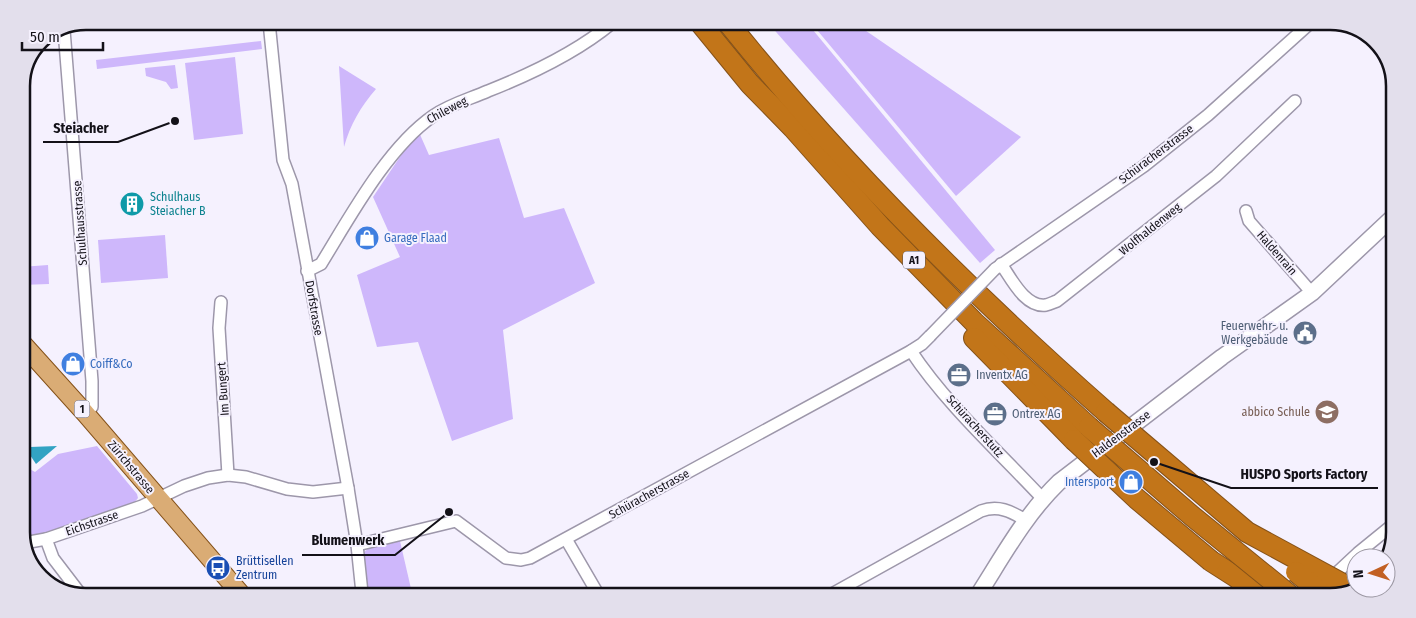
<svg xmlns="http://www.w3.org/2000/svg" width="1416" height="618" font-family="'Fira Sans Condensed',sans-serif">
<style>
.green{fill:#ceb7fb}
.water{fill:#32a3c3}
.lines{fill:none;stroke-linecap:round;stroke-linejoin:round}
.street-casing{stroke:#9d97aa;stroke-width:14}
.secondary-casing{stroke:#9d97aa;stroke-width:18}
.primary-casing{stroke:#855219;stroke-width:20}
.highway-casing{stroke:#855219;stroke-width:22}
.street{stroke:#fff;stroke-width:11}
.secondary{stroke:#fff;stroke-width:15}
.primary{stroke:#daac75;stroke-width:18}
.highway{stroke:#c27519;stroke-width:20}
.street-bridge-casing{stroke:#9d97aa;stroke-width:14;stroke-linecap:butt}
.highway-bridge-casing{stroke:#855219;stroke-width:22;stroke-linecap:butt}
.street-bridge{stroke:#fff;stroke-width:11}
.highway-bridge{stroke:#c27519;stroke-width:20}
.labels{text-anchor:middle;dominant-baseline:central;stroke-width:4;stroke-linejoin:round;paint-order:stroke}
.shield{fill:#f5f1fe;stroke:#57545d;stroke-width:1}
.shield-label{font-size:11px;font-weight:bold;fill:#131118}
.street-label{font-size:12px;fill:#131118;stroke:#f5f1fe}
.culture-label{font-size:12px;fill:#0d838f;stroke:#f5f1fe;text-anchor:start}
.shop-label{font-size:12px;fill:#366cbe;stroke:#f5f1fe;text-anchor:start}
.service-label{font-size:12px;fill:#4e5e75;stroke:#f5f1fe;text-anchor:start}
.education-label{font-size:12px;fill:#785e54;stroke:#f5f1fe;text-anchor:end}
.transit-label{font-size:12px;fill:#164399;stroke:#f5f1fe;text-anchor:start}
.rim{fill:none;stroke:#131118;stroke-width:2.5}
.leader{fill:none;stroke:#131118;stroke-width:2}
.callout-dot{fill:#131118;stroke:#f5f1fe;stroke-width:2}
.callout-label{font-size:14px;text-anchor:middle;font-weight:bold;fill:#131118;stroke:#f5f1fe;stroke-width:4;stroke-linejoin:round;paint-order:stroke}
</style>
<rect width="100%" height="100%" fill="#f5f1fe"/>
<!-- green -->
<g class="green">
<polygon points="769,24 808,24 995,250 980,263"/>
<polygon points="812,24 856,24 1021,137 956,196"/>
<polygon points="261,41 262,49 97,69 96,60"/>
<polygon points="235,57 243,134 194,140 185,63"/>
<polygon points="175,65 178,88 171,89 166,82 146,76 145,68"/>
<path d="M339 66 376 89C361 106 350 125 344 147Z"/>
<polygon points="418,130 429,155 499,138 524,218 564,208 595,283 503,330 513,419 452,441 418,342 377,347 357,275 400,257 373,197"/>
<polygon points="165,235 168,278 101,283 98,240"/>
<polygon points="48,265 49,284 21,285 21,267"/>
<polygon points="97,446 137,494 138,498 133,504 62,529 22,537 21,464 35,472 58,454"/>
<polygon points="400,541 412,593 368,593 363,553 369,548"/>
</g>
<!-- water -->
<polygon class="water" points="57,446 36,464 30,455 30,447"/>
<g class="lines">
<defs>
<g id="street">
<polyline points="269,22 283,160 292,184 348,488 357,545 362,593"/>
<polyline points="64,30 92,381 92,407 85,413"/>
<polyline points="1246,211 1249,221 1312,293"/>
<path d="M1001 264C1011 278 1025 308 1046 305 1050 304 1054 302 1057 301L1216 176 1295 101"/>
<polyline points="995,269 1144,166 1208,115 1307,26"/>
<path d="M307 271 321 264C350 217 387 148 433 116 450 104 470 99 488 91 531 74 576 53 612 23"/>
<polyline points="221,302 219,328 228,475"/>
<path d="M911 351C946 404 999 452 1042 498"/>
<polyline points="46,539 53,558 79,592"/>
<polyline points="566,539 598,594"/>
<polyline points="24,543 46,539 142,506 184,486 208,478 228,475 246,477 287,489 313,492 348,488"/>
<polyline points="357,545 456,521 506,558 521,560 530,558 911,351 922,344 930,336"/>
<polyline points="1329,580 1358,553 1390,527"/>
<path d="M830 595 981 511C998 505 1011 511 1025 520"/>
</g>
<path id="secondary" d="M978 595C1003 556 1025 515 1059 482L1222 357 1312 293 1393 217"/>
<polyline id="primary" points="21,342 85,413 240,593"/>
<g id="highway">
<polyline points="701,24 750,84 793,128 880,226 974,322 1089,427"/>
<path d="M729 24C842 165 970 292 1106 412"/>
<polyline points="974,338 1074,440"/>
<polyline points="1211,561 1236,577 1259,596"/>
</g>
</defs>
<!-- street casing -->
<use href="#street" class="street-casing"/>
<!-- secondary casing -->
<use href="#secondary" class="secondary-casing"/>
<!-- primary casing -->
<use href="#primary" class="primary-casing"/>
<!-- highway casing -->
<use href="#highway" class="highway-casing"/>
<!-- street -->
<use href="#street" class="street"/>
<!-- secondary -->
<use href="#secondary" class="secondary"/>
<!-- primary -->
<use href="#primary" class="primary"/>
<!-- highway -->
<use href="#highway" class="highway"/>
<defs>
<polyline id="street-bridge" points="930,336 995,269"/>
<g id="highway-bridge">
<polyline points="1106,412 1247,532 1352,589"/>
<polyline points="1089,427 1192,516 1292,597"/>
<polyline points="1074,440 1137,499 1211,561"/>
<polyline points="1296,572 1327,597"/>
</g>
</defs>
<!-- street-bridge casing -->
<use href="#street-bridge" class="street-bridge-casing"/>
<!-- highway-bridge casing -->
<use href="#highway-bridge" class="highway-bridge-casing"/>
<!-- street-bridge -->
<use href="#street-bridge" class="street-bridge"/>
<!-- highway-bridge -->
<use href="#highway-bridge" class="highway-bridge"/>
</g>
<!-- icons -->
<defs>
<symbol id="building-disc" viewBox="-11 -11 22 22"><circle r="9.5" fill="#0f9aa8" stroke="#f5f1fe"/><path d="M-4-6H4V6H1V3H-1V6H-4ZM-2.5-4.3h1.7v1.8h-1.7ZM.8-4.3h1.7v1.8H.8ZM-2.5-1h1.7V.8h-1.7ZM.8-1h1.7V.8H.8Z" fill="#fff"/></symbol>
<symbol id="shop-disc" viewBox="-11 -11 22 22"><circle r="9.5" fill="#3f7fe0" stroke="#f5f1fe"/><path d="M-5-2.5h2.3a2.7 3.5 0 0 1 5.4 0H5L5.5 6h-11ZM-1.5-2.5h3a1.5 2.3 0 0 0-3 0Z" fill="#fff"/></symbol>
<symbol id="civic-disc" viewBox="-11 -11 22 22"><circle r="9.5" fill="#5c6f8a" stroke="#f5f1fe"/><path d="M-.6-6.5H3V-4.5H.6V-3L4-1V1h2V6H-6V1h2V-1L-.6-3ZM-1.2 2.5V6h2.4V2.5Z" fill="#fff"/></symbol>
<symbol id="office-disc" viewBox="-11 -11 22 22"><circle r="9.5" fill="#5c6f8a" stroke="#f5f1fe"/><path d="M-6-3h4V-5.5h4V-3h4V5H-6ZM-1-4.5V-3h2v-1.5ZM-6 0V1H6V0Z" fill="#fff"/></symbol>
<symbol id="school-disc" viewBox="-11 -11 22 22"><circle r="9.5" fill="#8d6e63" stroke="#f5f1fe"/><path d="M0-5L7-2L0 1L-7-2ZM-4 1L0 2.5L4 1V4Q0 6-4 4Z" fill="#fff"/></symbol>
<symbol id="bus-disc" viewBox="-11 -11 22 22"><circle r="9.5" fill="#1a4fb4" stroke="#f5f1fe"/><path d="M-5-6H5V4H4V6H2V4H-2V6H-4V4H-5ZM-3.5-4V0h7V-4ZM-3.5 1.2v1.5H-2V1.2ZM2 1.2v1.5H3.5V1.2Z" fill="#fff"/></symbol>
</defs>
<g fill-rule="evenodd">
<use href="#building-disc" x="118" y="190" width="28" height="28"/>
<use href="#shop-disc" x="353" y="224" width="28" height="28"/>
<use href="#civic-disc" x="1291" y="319" width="28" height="28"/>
<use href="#shop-disc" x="59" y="350" width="28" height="28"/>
<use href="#office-disc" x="945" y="361" width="28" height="28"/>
<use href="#school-disc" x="1313" y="398" width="28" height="28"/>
<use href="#office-disc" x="981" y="400" width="28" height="28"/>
<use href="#shop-disc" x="1117" y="468" width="28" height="28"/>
<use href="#bus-disc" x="204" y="554" width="28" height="28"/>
</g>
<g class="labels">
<!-- shield labels -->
<g class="shield">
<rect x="903" y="251.5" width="22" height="17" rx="4"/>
<rect x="74.5" y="400.5" width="15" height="17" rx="4"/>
</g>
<g class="shield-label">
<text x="914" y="260">A1</text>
<text x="82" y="409">1</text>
</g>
<!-- street labels -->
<g class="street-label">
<text transform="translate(447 110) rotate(-28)">Chileweg</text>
<text transform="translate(1156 154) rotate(-37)">Schüracherstrasse</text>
<text transform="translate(80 223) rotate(-94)">Schulhausstrasse</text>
<text transform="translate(1150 229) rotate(-39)">Wolfhaldenweg</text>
<text transform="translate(1277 253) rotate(49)">Haldenrain</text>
<text transform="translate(314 308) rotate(80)">Dorfstrasse</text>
<text transform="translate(223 389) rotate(-94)">Im Bungert</text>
<text transform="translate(975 426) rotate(48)">Schüracherstutz</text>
<text transform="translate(1121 434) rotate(-37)">Haldenstrasse</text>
<text transform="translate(131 467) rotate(50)">Zürichstrasse</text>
<text transform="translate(649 494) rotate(-29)">Schüracherstrasse</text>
<text transform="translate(92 523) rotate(-19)">Eichstrasse</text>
</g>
<!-- culture labels -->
<g class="culture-label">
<text x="150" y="197">Schulhaus<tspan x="150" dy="14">Steiacher B</tspan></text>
</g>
<!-- shop labels -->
<g class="shop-label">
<text x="384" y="238">Garage Flaad</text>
<text x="90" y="364">Coiff&amp;Co</text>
<text x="1114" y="482" text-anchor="end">Intersport</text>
</g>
<!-- service labels -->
<g class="service-label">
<text x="1288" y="326" text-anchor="end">Feuerwehr- u.<tspan x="1288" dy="14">Werkgebäude</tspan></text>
<text x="976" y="375">Inventx AG</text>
<text x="1012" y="414">Ontrex AG</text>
</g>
<!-- education labels -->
<g class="education-label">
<text x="1310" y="412">abbico Schule</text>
</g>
<!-- transit labels -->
<g class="transit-label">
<text x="236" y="561">Brüttisellen<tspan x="236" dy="14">Zentrum</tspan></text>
</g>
</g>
<!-- crop -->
<path d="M0 0H1416V618H0ZM86 30H1330A56 56 0 0 1 1386 86V532A56 56 0 0 1 1330 588H86A56 56 0 0 1 30 532V86A56 56 0 0 1 86 30Z" fill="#e3dfec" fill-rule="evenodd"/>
<path class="rim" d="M86 30H1330A56 56 0 0 1 1386 86V532A56 56 0 0 1 1330 588H86A56 56 0 0 1 30 532V86A56 56 0 0 1 86 30Z"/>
<!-- callouts -->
<path class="leader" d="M175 121L118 142H43M1154 462L1231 488H1378M449 512L395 555H302"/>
<g class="callout-dot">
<circle cx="175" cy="121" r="5"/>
<circle cx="1154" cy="462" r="5"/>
<circle cx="449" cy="512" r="5"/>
</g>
<g class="callout-label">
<text x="81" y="133">Steiacher</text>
<text x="1304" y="479">HUSPO Sports Factory</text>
<text x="348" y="545">Blumenwerk</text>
</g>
<!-- north arrow -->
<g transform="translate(1371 573) rotate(266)"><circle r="24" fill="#f5f1fe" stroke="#9b97a2"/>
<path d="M0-4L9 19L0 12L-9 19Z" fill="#c26023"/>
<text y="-8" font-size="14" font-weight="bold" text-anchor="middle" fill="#131118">N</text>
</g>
<!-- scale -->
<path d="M22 42v8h81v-8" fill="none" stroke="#131118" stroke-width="2.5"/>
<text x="30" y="42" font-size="15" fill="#131118" stroke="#f5f1fe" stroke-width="4" paint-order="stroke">50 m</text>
</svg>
